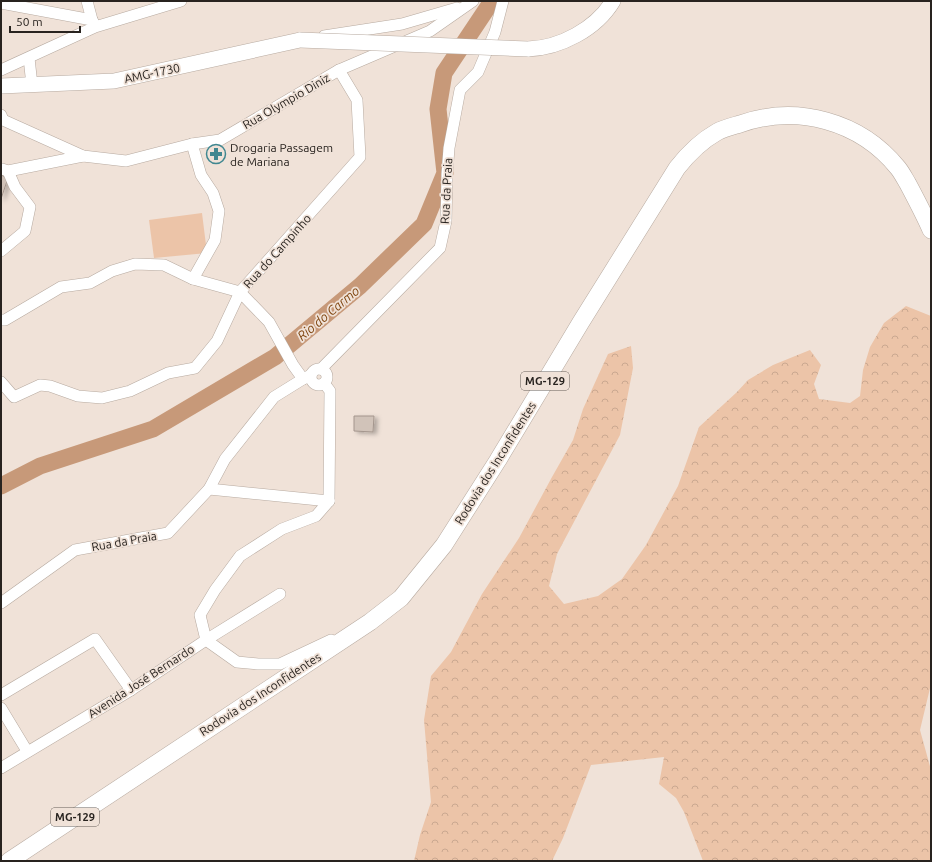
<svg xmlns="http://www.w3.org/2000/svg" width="932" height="862" font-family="Ubuntu,sans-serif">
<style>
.green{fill:#ecc4a8}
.forest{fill:url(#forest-crowns)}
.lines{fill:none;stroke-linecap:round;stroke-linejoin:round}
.river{stroke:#c79979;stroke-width:17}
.building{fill:#d1c3b9;stroke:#a4968d;filter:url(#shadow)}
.minor-casing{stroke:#b7aaa0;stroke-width:12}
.secondary-casing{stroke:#b7aaa0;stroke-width:16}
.primary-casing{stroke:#b7aaa0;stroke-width:18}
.minor{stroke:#fff;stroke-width:11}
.secondary{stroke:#fff;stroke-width:15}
.primary{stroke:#fff;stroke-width:17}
.secondary-bridge-casing{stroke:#b7aaa0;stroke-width:16;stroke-linecap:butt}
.secondary-bridge{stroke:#fff;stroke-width:15}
.labels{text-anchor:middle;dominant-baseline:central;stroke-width:3.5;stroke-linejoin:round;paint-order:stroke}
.shield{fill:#f0e2d8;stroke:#645c56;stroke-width:1}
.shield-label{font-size:11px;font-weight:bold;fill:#28231f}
.street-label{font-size:12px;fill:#28231f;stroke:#f0e2d8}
.poi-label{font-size:12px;fill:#28231f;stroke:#f0e2d8;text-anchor:start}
.water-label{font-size:13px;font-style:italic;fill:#7e440e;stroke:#f0e2d8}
</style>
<defs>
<pattern id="forest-crowns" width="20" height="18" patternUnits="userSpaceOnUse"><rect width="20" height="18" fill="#ecc4a8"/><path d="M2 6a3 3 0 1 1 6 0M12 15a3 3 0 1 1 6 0" fill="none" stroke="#caa890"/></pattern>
<filter id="shadow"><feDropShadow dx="3.5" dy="2" stdDeviation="2" flood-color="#0004"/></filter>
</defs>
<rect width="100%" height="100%" fill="#f0e2d8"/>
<!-- green -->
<polygon class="green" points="202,213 207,253 154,258 149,220"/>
<!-- forest -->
<polygon class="forest" points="906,306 931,316 931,684 920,730 931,770 931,861 703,861 684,812 676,798 659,784 664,757 591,765 563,838 552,861 414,861 420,835 431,802 424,720 431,676 451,652 482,594 519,538 552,477 573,440 583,409 608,354 631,346 633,368 620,435 557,554 549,586 564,604 598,596 622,579 646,545 678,486 699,427 737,392 748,380 773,365 810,350 821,365 814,384 819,399 850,403 860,396 863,370 870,347 884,323"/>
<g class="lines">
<!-- river -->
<polyline class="river" points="1,486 40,466 153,429 275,357 360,286 424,224 445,173 438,109 444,73 492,1"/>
</g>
<!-- building -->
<g class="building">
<polygon points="1,175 8,178 1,199"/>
<polygon points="354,416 374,416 373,432 354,431"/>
</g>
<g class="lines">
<defs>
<g id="minor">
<polyline points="87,1 92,20 95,25"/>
<polyline points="1,3 92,20"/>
<polyline points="324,36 402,24 457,8"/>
<polyline points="29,58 32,85"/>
<polyline points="1,70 95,27 181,1"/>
<polyline points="1,115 3,120 83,156 126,161 192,144 220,140 339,70 430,31 473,1"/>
<polyline points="192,144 201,175 213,193 219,211 215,240 193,279"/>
<polyline points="2,169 8,171 83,156"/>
<polyline points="1,251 25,231 30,207 15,187 8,171"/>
<polyline points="1,320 5,320 61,287 90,283 112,271 135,264 164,265 193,279 240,292 360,157 357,100 339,70"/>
<circle cx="319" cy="377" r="8"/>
<polyline points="321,369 440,248 446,221 447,174 449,148 460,90 478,72 495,32 503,1"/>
<polyline points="1,382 14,397 40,385 50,386 78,396 102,398 130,391 168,373 195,368 217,341 240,292 269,322 293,365 303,379"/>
<polyline points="324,383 330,391 329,501"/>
<polyline points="209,489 329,501"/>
<polyline points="329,501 316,516 282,529 240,556 215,590 200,615 206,640 237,662 258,664 280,664 331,640"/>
<polyline points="1,603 75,550 168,533 209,489 225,459 274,397 303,379 311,375"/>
<polyline points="1,695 95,639 131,690"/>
<polyline points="1,708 27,751"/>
<polyline points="1,768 131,690 206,640 280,594"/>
</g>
<g id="secondary">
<path d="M528 49C560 48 596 29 613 1"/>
<polyline points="1,86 114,81 300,40"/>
</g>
<path id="primary" d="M9 861 370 622 401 598 444 545 498 460 581 322 677 168C688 154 701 141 717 132 724 128 733 126 740 124 797 104 860 121 898 168 902 173 905 179 908 184 916 199 924 214 931 230"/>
</defs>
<!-- minor casing -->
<use href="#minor" class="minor-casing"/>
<!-- secondary casing -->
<use href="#secondary" class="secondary-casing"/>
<!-- primary casing -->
<use href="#primary" class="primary-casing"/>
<!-- minor -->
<use href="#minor" class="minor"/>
<!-- secondary -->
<use href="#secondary" class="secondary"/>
<!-- primary -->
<use href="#primary" class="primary"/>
<defs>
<polyline id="secondary-bridge" points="300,40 528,49"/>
</defs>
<!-- secondary-bridge casing -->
<use href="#secondary-bridge" class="secondary-bridge-casing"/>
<!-- secondary-bridge -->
<use href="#secondary-bridge" class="secondary-bridge"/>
</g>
<!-- icons -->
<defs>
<symbol id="pharmacy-ring" viewBox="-11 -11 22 22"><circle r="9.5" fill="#f0e2d8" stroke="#408790" stroke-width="1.5"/><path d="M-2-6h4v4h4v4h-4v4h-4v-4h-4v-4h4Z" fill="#408790"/></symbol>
</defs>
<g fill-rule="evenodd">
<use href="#pharmacy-ring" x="205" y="143" width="22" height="22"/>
</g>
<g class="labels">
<!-- shield labels -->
<g class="shield">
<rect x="521" y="372" width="48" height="18" rx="3"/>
<rect x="51" y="808" width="48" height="18" rx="3"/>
</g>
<g class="shield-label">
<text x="545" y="381">MG-129</text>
<text x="75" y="817">MG-129</text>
</g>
<!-- street labels -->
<g class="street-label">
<text transform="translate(152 73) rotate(-12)">AMG-1730</text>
<text transform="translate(286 101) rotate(-30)">Rua Olympio Diniz</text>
<text transform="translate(446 191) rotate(-87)">Rua da Praia</text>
<text transform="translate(277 251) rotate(-48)">Rua do Campinho</text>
<text transform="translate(495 463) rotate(-58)">Rodovia dos Inconfidentes</text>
<text transform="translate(124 541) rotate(-10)">Rua da Praia</text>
<text transform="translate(141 681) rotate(-33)">Avenida José Bernardo</text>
<text transform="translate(260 694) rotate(-33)">Rodovia dos Inconfidentes</text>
</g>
<!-- poi labels -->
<g class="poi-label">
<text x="230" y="147">Drogaria Passagem<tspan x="230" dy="14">de Mariana</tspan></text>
</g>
<!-- water labels -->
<g class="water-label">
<text transform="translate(328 313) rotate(-40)">Rio do Carmo</text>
</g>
</g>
<!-- border -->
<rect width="932" height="862" fill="none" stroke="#28231f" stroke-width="4"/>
<!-- scale -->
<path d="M10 26v6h70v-6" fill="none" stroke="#28231f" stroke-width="2"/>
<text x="16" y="26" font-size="12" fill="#28231f" stroke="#f0e2d8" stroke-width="3" paint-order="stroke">50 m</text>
</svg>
